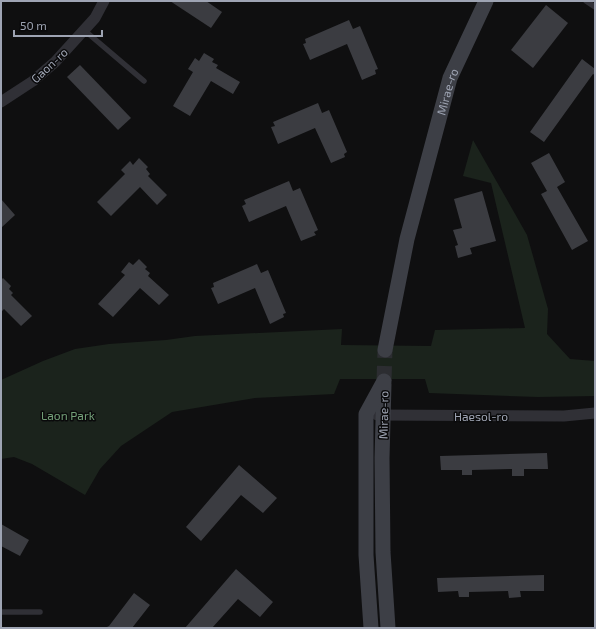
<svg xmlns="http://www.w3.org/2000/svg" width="596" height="629" font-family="'Exo 2',sans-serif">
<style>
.green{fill:#1b231c}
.building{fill:#3b3c41}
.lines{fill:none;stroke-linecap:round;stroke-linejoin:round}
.secondary-tunnel{stroke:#2c2d31;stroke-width:15;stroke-dasharray:15 8;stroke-linecap:butt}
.lane{stroke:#303036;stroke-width:5.5}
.street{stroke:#303036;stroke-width:11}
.secondary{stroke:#3d3f46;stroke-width:15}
.labels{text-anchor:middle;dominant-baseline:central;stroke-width:3;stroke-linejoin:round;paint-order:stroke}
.street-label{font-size:12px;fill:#9ea4b3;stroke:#0a0a0b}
.park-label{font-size:12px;fill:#73a078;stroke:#0a0a0b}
</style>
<rect width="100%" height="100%" fill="#0f0f10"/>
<!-- green -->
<polygon class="green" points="473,140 527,235 548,309 547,334 570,359 595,361 595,396 538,397 429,393 425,379 340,379 334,394 255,398 172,412 121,446 100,469 85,495 32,464 14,457 1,459 1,380 43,361 75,349 109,344 166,340 195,336 342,329 341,345 431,346 435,330 525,328 491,183 463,176"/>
<!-- building -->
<g class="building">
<polygon points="170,1 206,1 222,12 211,28"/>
<polygon points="546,5 568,23 533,68 511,50"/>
<polygon points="349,20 353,29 360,26 378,69 375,70 376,74 362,80 347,44 310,60 303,44 306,43 305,39"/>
<polygon points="204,53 214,59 212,62 218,65 216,68 240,82 233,94 211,81 190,116 173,106 193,72 188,69 195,58 199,61"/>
<polygon points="582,59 595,69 595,75 593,74 544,142 530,132"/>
<polygon points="80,65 131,118 118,130 67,77"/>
<polygon points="318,103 322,113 329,110 347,152 344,154 345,157 331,163 315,128 278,144 271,127 275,126 273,122"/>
<polygon points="549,153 565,182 557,187 588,241 572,250 541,194 547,191 531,163"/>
<polygon points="139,158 148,167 146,169 150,174 148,176 167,195 157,205 140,187 111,216 97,202 125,174 121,170 130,161 133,165"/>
<polygon points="289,181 293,191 300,188 318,230 314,232 316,235 301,241 286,206 249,222 242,206 246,204 244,200"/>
<polygon points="482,191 496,241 470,248 472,254 458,258 455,246 458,245 453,230 462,228 454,199"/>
<polygon points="1,199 15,215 1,228"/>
<polygon points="139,259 147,267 145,269 150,273 148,276 169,295 159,305 140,288 113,317 98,304 125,275 121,272 129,262 133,265"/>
<polygon points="257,264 261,273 268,270 286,313 283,314 284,317 270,324 255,288 218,304 211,288 214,287 213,283"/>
<polygon points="3,278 11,286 9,289 13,293 11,295 32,316 21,326 4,309 1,312 1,280"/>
<polygon points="547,453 548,469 524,469 524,476 512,476 512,469 472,470 472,475 462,475 462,470 441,470 440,456"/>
<polygon points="239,465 277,498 263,513 241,495 201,541 186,527"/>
<polygon points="1,524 29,540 20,556 1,546"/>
<polygon points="236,569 273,602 260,617 238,599 212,628 185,628"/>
<polygon points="544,575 544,591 520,591 521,597 509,598 508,591 469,592 469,597 459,597 458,591 438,592 437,578"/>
<polygon points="134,593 150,605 132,628 105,628 109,626"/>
</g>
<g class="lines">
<!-- secondary-tunnel -->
<polyline class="secondary-tunnel" points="384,381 385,350"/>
<!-- lane -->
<g class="lane">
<polyline points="586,1 595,7"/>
<polyline points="84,30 144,81"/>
<polyline points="1,612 40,612"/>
</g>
<!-- street -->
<g class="street">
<polyline points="1,102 33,81 55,62 95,18 104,1"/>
<polyline points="377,415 564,416 595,413"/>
</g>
<!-- secondary -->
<g class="secondary">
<path id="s1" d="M385 350 407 239 450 78 486 1"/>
<polyline points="384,384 382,458 383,552 388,628"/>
<polyline points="371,628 366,555 366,414 384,381"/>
</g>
</g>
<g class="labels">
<!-- street labels -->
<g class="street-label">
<text transform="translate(49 65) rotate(-43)">Gaon-ro</text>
<text stroke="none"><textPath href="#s1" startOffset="266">Mirae-ro</textPath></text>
<text transform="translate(383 415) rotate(-89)">Mirae-ro</text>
<text x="481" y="416">Haesol-ro</text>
</g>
<!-- park labels -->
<g class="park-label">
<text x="68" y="415">Laon Park</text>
</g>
</g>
<!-- border -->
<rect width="596" height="629" fill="none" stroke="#9ea4b3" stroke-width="4"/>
<!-- scale -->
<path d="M14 30v6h88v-6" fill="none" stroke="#9ea4b3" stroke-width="2"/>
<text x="20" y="30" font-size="12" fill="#9ea4b3" stroke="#0a0a0b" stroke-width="3" paint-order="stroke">50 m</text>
</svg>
